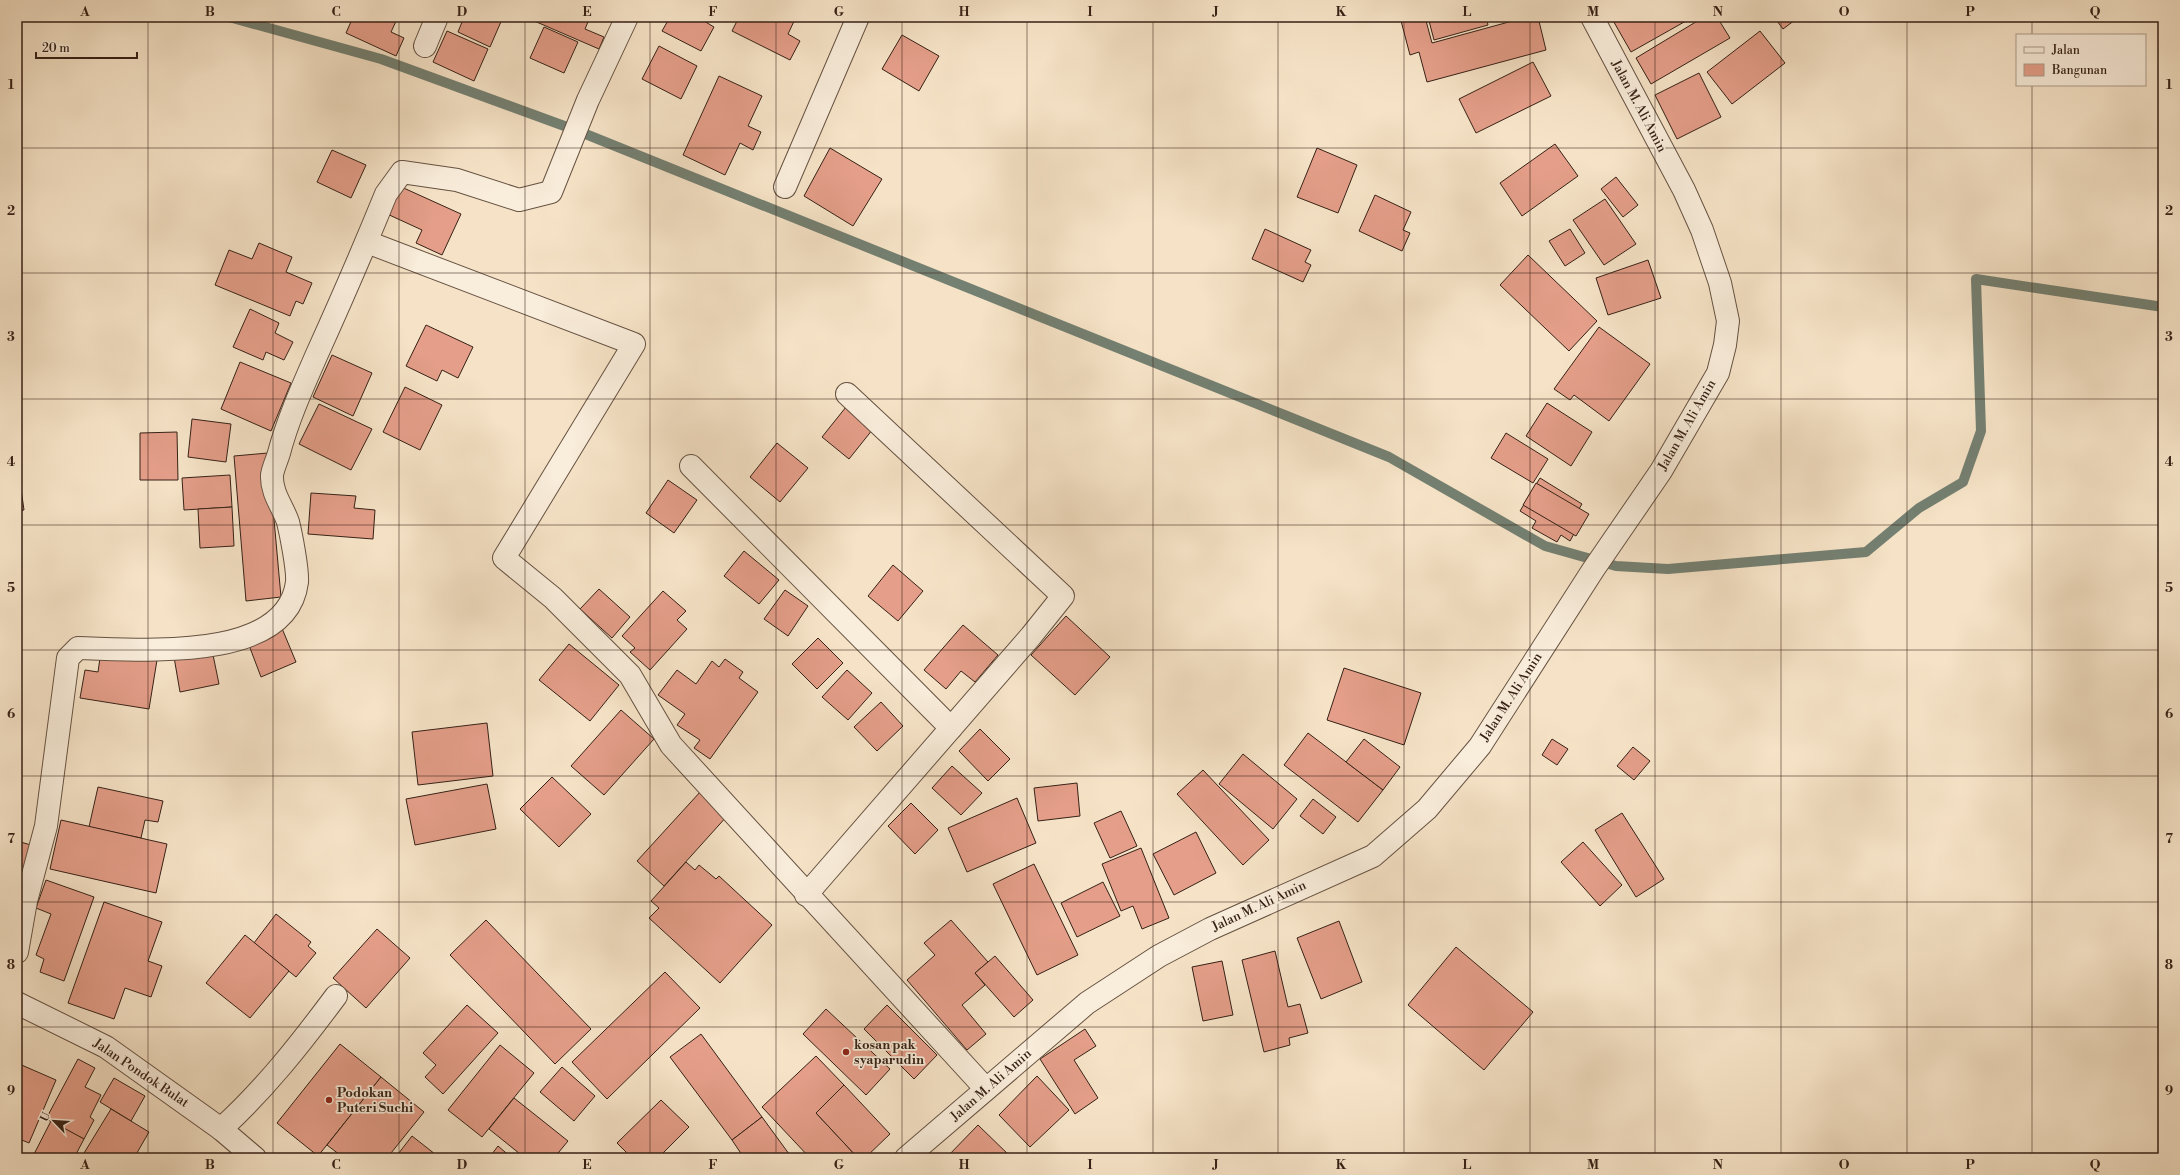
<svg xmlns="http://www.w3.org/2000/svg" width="2180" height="1175" font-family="'Libre Bodoni',serif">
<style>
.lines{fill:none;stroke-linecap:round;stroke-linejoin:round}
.stream{stroke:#748072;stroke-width:10}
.building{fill:#e49e89;stroke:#362116}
.street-casing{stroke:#665242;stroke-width:24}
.street{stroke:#f9eddb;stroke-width:22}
.grid{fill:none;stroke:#362116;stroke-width:1;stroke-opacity:0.55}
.poi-dot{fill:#8f2418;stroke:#f9eddb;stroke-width:1.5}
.labels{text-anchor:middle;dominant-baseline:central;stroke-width:3.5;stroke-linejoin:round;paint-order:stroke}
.street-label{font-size:13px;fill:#362116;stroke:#f9eddb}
.poi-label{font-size:13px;font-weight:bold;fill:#362116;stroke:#f9eddb;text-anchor:start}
.neatline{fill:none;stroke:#362116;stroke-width:1.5}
.grid-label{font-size:13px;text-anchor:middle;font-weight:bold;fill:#362116}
</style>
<rect width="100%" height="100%" fill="#f6e3c7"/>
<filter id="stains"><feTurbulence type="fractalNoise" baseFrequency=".005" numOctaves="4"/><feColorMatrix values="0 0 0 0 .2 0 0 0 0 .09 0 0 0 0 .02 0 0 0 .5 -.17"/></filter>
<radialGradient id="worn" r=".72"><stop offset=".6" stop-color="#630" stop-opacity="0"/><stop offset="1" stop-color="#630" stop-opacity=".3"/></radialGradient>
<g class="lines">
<!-- stream -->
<polyline class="stream" points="229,17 381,59 578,131 1389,457 1545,546 1616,566 1668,569 1866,552 1919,508 1963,482 1981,431 1976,279 2163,307"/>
</g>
<!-- building -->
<g class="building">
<polygon points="353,17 398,17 391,32 404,38 396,56 346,33"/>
<polygon points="464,17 503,17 490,47 458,32"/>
<polygon points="525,17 590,17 585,29 604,37 599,49"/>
<polygon points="670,17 706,17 704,21 714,27 701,51 662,31"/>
<polygon points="739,17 796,17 788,34 800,41 790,60 732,31"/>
<polygon points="1400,17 1425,17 1432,43 1527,17 1538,17 1546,50 1427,82 1419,52 1410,55"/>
<polygon points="1428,17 1486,17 1488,25 1434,40"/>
<polygon points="1611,17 1693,17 1631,52"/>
<polygon points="1704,17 1717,17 1730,38 1651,84 1636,58"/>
<polygon points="1774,17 1799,17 1783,29"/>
<polygon points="544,27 578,42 564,73 530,58"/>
<polygon points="447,31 488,49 474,81 433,62"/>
<polygon points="1760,31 1785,63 1732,104 1707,72"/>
<polygon points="902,35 939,56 919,91 882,69"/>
<polygon points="659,46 697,66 681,99 642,79"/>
<polygon points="1533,62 1551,96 1476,133 1459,99"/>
<polygon points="1699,73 1721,117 1677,139 1655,95"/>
<polygon points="719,76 762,96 748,126 761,132 753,150 740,143 725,175 683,155"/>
<polygon points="1555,144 1578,176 1522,216 1500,183"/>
<polygon points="830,148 882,179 853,226 804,196"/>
<polygon points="1317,148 1357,165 1338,213 1297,197"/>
<polygon points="332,150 366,165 351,198 317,182"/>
<polygon points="1616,177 1638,205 1623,217 1601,189"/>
<polygon points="397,185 461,214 442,255 416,243 422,230 385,213"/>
<polygon points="1375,195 1411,212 1403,230 1410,233 1402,251 1359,231"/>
<polygon points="1605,199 1636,244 1604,265 1573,220"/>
<polygon points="1265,229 1311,250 1305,262 1311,265 1303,282 1252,259"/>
<polygon points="1570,229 1585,253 1565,266 1549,241"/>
<polygon points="259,243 292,257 286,272 312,283 303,304 296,301 290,316 215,285 229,250 252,259"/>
<polygon points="1528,255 1597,321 1569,351 1500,285"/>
<polygon points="1648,260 1661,298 1608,315 1596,278"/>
<polygon points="250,309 279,323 275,333 293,342 284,360 266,352 263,360 233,347"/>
<polygon points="426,325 473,347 458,378 442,370 437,381 406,366"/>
<polygon points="1599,327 1650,364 1609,421 1574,395 1570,400 1554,389"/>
<polygon points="332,355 372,373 353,416 313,397"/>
<polygon points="240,362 291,383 271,431 221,409"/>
<polygon points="405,387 442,405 420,450 383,432"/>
<polygon points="1547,403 1592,432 1571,466 1526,436"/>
<polygon points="319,404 372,429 351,470 299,444"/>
<polygon points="846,407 873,429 849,459 822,437"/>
<polygon points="192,419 231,424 226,462 188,457"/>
<polygon points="177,432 178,480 140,480 140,433"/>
<polygon points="1506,433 1548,459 1533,483 1491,458"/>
<polygon points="777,443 808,468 780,502 750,477"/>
<polygon points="268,453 281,597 246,601 234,456"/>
<polygon points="17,461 24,510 17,511"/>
<polygon points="230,475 232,507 184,510 182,478"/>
<polygon points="1540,478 1582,504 1574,517 1581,521 1570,541 1561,535 1557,542 1532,528 1536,521 1520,511"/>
<polygon points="668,480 697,500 674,533 646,513"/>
<polygon points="1536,483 1589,514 1576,536 1523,505"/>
<polygon points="311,493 356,496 354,508 375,510 373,539 308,534"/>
<polygon points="232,507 234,546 200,548 198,509"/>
<polygon points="744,551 779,580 759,604 724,576"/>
<polygon points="893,565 923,591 898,621 868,596"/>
<polygon points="599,589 630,617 612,638 580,609"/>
<polygon points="785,590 808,606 788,636 764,619"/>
<polygon points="663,591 686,611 677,620 687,629 650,670 630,652 635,648 622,636"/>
<polygon points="1066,616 1110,657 1075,695 1031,655"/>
<polygon points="963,625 998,655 975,682 961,671 946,689 924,670"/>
<polygon points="281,626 296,662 261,677 247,640"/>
<polygon points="818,638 843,663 817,689 792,664"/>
<polygon points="569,644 619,685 590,721 539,680"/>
<polygon points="212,650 219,684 180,692 174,657"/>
<polygon points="101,651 157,660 149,709 80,698 85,670 98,672"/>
<polygon points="725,659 743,672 739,678 758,692 710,759 694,748 700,740 677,725 685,714 658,695 677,670 696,684 712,661 719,667"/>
<polygon points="1344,668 1421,693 1404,745 1327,720"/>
<polygon points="847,670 872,693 848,720 822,697"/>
<polygon points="881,702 903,726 877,751 854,727"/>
<polygon points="621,710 654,739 604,795 571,766"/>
<polygon points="487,723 493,776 418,785 412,732"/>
<polygon points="980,729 1010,759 988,781 959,751"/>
<polygon points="1308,733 1383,790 1358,822 1284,765"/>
<polygon points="1364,739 1400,767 1383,790 1346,762"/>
<polygon points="1552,739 1568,749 1557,765 1542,755"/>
<polygon points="1633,747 1650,761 1634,780 1617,766"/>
<polygon points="1243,754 1297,799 1273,829 1219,784"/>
<polygon points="952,766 982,793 961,815 932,788"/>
<polygon points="1203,770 1269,840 1243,865 1177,794"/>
<polygon points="552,777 591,814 559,847 520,809"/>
<polygon points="1077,783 1080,816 1038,821 1034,788"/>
<polygon points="487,784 496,829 415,845 406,799"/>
<polygon points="98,787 163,801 158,822 145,820 141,838 89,827"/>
<polygon points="701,791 728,815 664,886 637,861"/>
<polygon points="1017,798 1036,843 967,872 948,828"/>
<polygon points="1313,799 1336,817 1323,834 1300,816"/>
<polygon points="911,803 938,830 915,854 888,826"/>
<polygon points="1121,811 1137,846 1110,858 1094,823"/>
<polygon points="1622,813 1664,879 1636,897 1595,830"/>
<polygon points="61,820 167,844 156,893 50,869"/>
<polygon points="1196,832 1216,873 1174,895 1153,854"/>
<polygon points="17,841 38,847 17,919"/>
<polygon points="1583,842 1622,885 1600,906 1561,862"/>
<polygon points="1141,848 1169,918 1142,929 1133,906 1121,911 1102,864"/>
<polygon points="686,862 695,870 699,865 716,879 719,876 772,925 720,983 649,918 659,908 651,901"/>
<polygon points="1034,864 1078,955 1037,975 993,884"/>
<polygon points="46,880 94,897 64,981 40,972 44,959 36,955 51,914 36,908"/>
<polygon points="1103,882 1120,916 1077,937 1061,903"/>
<polygon points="104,902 162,922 148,961 162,966 151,997 125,988 114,1019 68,1003"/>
<polygon points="276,914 311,942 308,946 316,953 296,977 254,943"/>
<polygon points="486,920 591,1029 555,1064 450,955"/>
<polygon points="951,920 988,962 975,973 985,985 962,1005 986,1034 967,1050 907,980 935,955 924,943"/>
<polygon points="1339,921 1362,982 1321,999 1297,938"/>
<polygon points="377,929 410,958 366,1008 333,978"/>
<polygon points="245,935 289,971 250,1018 206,983"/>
<polygon points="1456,947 1533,1012 1484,1070 1408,1005"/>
<polygon points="1275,951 1288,1007 1300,1004 1308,1033 1289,1038 1290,1045 1264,1052 1242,960"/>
<polygon points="995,956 1033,1000 1014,1017 975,973"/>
<polygon points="1222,961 1233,1015 1203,1021 1192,967"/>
<polygon points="665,972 700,1008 607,1099 572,1062"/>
<polygon points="467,1005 498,1033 443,1094 425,1077 436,1065 423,1053"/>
<polygon points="887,1005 937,1055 914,1079 864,1029"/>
<polygon points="826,1009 890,1069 866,1095 803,1034"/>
<polygon points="1085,1029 1096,1046 1074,1060 1098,1098 1075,1114 1040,1059"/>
<polygon points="701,1034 762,1117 732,1140 670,1057"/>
<polygon points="340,1044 381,1077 318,1156 277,1123"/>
<polygon points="500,1045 534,1073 482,1137 448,1110"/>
<polygon points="816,1056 844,1085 816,1113 858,1158 810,1158 762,1107"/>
<polygon points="78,1059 95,1068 85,1087 101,1095 90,1117 94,1120 84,1139 46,1119"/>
<polygon points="17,1063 56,1080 29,1143 17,1138"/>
<polygon points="562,1067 595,1096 574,1121 540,1092"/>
<polygon points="1037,1076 1069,1110 1030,1147 999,1115"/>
<polygon points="381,1077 424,1112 387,1158 337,1158 340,1155 327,1145"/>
<polygon points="114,1078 145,1096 131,1121 100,1102"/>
<polygon points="844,1085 890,1134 865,1158 858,1158 816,1113"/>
<polygon points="514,1098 568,1141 554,1158 525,1158 489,1129"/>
<polygon points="661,1100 689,1127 662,1154 666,1158 632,1158 617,1143"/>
<polygon points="111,1109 149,1132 134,1158 81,1158"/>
<polygon points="762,1117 792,1158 744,1158 732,1140"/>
<polygon points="51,1121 84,1139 74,1158 32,1158"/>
<polygon points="978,1125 1012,1158 946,1158"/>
<polygon points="412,1136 440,1158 395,1158"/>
<polygon points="498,1146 512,1158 489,1158"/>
</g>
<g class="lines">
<defs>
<g id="street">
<polyline points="425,46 437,17"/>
<polyline points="785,187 858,17"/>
<polyline points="367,242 634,344 504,558 553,598 630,675 671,745 986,1089"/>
<polyline points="691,466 951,728"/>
<polyline points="806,895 1031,636 1063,596 847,394"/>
<path d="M17 952 26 901 46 826 68 658 78 648C136 649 287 664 297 582 298 570 291 534 288 522 283 507 271 493 272 475 273 468 277 460 279 453 288 419 303 386 317 354 341 301 364 248 386 194L402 172 457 180 519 200 551 192 588 100 627 17"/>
<polyline points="17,1003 106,1047 221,1129 255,1158"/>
<path d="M221 1129C265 1089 301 1043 336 996"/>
<polyline points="906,1158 1087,1003 1159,956 1210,929 1373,856 1427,809 1480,746 1593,570 1661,471 1718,373 1725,345 1728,321 1720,283 1702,230 1684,190 1592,17"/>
</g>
</defs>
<!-- street casing -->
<use href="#street" class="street-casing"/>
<!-- street -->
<use href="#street" class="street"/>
</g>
<!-- grid -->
<path class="grid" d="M148 17V1158M273 17V1158M399 17V1158M525 17V1158M650 17V1158M776 17V1158M902 17V1158M1027 17V1158M1153 17V1158M1278 17V1158M1404 17V1158M1530 17V1158M1655 17V1158M1781 17V1158M1907 17V1158M2032 17V35M2032 85V1158M17 148H2163M17 273H2163M17 399H2163M17 525H2163M17 650H2163M17 776H2163M17 902H2163M17 1027H2163"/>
<!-- markers -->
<g class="poi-dot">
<circle cx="846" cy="1052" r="4"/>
<circle cx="329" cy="1100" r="4"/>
</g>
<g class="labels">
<!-- street labels -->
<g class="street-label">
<text transform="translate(1639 106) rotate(62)">Jalan M. Ali Amin</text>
<text transform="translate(1687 425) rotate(-60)">Jalan M. Ali Amin</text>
<text transform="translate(1511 697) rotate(-57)">Jalan M. Ali Amin</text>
<text transform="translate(1259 906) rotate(-25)">Jalan M. Ali Amin</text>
<text transform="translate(141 1073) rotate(34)">Jalan Pondok Bulat</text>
<text transform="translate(991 1085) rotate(-41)">Jalan M. Ali Amin</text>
</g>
<!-- poi labels -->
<g class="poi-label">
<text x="854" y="1045">kosan pak<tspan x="854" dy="15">syaparudin</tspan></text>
<text x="337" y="1093">Podokan<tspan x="337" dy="15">Puteri Suchi</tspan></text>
</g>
</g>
<!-- margin -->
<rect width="2180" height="1175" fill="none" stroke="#f6e3c7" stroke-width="44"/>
<!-- legend -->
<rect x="2016" y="34" width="130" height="52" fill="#f9eddb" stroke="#ab9b8c"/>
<rect x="2024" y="47" width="20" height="6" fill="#f9eddb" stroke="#ab9b8c"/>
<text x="2052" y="54" font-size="12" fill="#362116">Jalan</text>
<rect x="2024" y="64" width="20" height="12" fill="#e49e89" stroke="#ab9b8c"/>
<text x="2052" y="74" font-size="12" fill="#362116">Bangunan</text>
<!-- north arrow -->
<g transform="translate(54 1121) rotate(295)" stroke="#f9eddb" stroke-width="3" paint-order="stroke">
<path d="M0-3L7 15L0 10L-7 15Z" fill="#362116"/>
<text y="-6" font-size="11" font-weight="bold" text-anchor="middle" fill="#362116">U</text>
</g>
<!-- scale -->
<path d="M36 52v6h101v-6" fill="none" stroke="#362116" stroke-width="2"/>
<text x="42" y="52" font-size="12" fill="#362116" stroke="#f9eddb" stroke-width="3" paint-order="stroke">20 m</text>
<rect x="22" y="22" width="2136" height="1131" class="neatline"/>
<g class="grid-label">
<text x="85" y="16">A</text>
<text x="210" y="16">B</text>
<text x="336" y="16">C</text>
<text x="462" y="16">D</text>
<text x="587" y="16">E</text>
<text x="713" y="16">F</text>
<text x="839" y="16">G</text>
<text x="964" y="16">H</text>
<text x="1090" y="16">I</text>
<text x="1216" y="16">J</text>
<text x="1341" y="16">K</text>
<text x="1467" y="16">L</text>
<text x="1593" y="16">M</text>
<text x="1718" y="16">N</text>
<text x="1844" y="16">O</text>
<text x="1970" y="16">P</text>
<text x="2095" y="16">Q</text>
<text x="11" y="89">1</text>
<text x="2169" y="89">1</text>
<text x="11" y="215">2</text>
<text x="2169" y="215">2</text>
<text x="11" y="341">3</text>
<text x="2169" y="341">3</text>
<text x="11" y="466">4</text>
<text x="2169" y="466">4</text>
<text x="11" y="592">5</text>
<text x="2169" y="592">5</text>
<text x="11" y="718">6</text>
<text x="2169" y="718">6</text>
<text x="11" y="843">7</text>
<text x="2169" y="843">7</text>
<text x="11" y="969">8</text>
<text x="2169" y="969">8</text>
<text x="11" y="1095">9</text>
<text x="2169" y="1095">9</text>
<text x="85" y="1169">A</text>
<text x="210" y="1169">B</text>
<text x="336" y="1169">C</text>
<text x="462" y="1169">D</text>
<text x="587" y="1169">E</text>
<text x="713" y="1169">F</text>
<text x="839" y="1169">G</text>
<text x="964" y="1169">H</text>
<text x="1090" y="1169">I</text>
<text x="1216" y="1169">J</text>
<text x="1341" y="1169">K</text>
<text x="1467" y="1169">L</text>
<text x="1593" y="1169">M</text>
<text x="1718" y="1169">N</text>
<text x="1844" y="1169">O</text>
<text x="1970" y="1169">P</text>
<text x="2095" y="1169">Q</text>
</g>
<rect width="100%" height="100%" filter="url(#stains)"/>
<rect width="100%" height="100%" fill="url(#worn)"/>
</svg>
